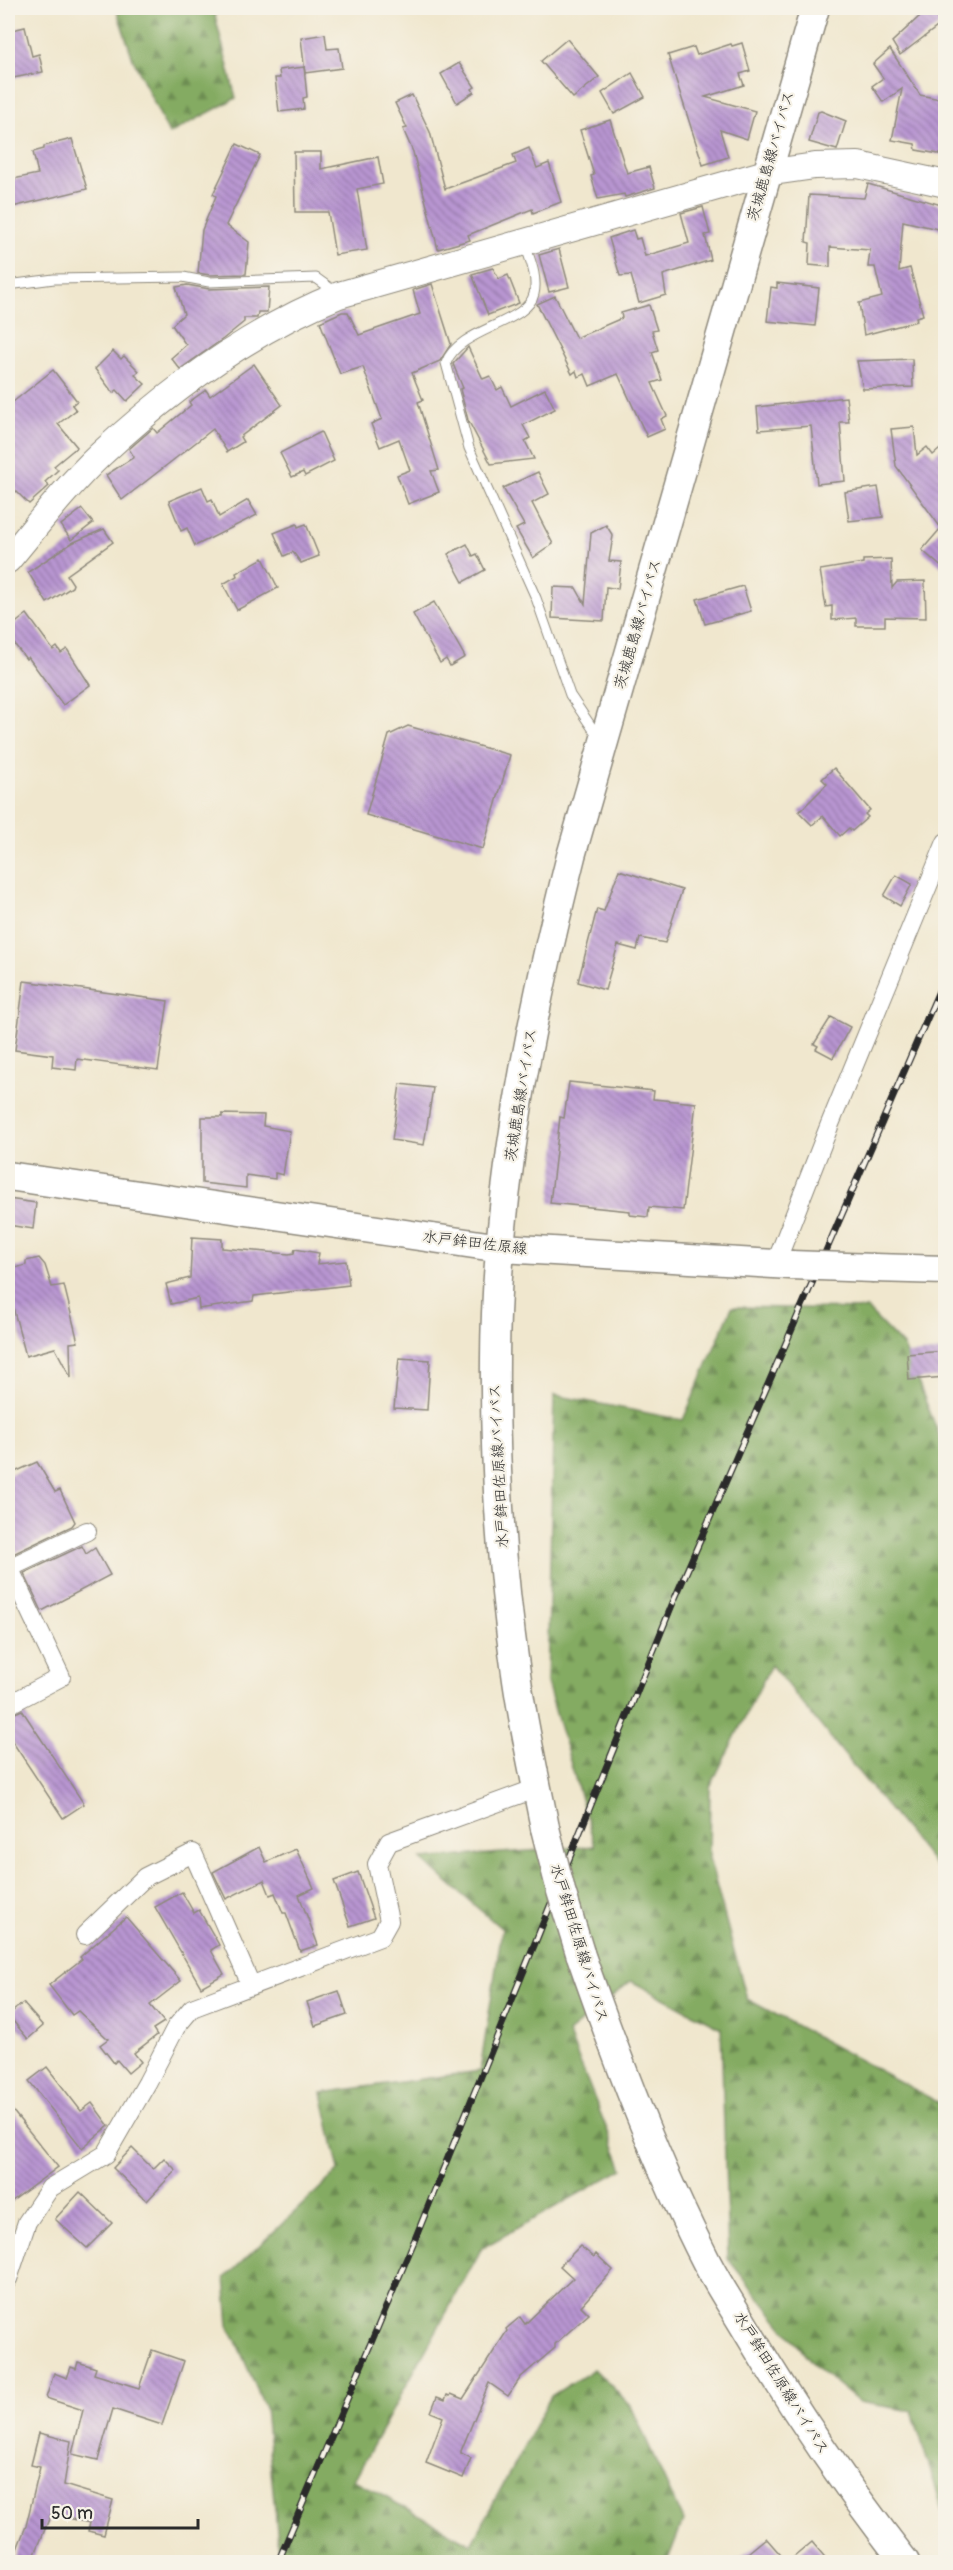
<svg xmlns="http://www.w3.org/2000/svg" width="953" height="2570" font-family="Pangolin,'Klee One',sans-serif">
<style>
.forest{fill:url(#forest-firs);stroke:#586b46;stroke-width:1.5}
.building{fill:url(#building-back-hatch)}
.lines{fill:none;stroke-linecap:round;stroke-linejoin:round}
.lane-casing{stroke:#8e897c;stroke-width:11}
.street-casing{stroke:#8e897c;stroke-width:20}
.secondary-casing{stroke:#8e897c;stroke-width:28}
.primary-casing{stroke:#8e897c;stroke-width:31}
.lane{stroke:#fff;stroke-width:9}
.street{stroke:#fff;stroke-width:18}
.secondary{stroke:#fff;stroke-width:26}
.primary{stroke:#fff;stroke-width:28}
.rail-casing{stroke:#2b2b2b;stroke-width:7}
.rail{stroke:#f7f3e8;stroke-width:4.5;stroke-dasharray:14;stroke-linecap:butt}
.primary-bridge-casing{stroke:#8e897c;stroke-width:31;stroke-linecap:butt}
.primary-bridge{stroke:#fff;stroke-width:28}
.labels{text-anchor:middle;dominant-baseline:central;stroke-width:4.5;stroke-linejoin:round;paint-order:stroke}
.street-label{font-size:15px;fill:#2b2b2b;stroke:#f7f3e8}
</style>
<defs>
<pattern id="forest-firs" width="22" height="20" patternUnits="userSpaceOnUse" patternTransform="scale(1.5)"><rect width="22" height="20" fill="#84ab62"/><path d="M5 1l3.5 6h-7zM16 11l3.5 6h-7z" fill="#6c8b51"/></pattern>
<pattern id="building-back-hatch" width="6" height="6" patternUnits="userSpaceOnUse" patternTransform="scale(1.5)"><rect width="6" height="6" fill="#b895d1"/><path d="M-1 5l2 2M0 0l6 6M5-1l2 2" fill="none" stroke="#967aaa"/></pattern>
</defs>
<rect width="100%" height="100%" fill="#f7f3e8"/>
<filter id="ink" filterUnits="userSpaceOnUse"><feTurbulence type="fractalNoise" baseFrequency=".0167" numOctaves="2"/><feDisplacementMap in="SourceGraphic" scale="12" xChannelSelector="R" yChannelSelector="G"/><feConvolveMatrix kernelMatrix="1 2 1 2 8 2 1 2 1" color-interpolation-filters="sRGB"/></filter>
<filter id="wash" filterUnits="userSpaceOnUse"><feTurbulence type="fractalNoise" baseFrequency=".008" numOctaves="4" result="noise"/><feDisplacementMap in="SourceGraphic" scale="24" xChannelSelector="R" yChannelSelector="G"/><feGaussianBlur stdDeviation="1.35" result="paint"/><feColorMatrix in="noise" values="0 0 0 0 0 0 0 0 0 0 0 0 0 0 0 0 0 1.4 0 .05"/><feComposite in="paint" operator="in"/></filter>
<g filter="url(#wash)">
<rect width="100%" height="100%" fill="#f0e7ce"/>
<!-- forest -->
<g class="forest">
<polygon points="116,8 220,8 215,16 236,98 169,134 133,59"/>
<polygon points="732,1307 867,1309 904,1347 945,1450 945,1878 771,1665 710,1787 709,1858 747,1999 945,2106 945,2518 912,2411 859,2402 815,2366 728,2259 721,2028 631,1981 568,2033 623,2169 482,2248 354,2480 471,2544 551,2396 594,2369 631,2406 683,2521 667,2562 280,2562 265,2408 229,2325 225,2278 339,2170 322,2093 480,2071 502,1929 421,1859 595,1846 547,1683 554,1395 683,1420"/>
</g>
<g id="blocks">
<!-- building -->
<g class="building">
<polygon points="932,12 941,24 900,55 892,42 919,17"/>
<polygon points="25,27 32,56 39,54 43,72 8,79 8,31"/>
<polygon points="325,34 327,49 339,48 342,68 305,73 301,38"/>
<polygon points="567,39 599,77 573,98 541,61"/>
<polygon points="742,43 750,71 740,74 744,85 705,97 755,111 747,139 720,130 728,157 703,165 668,55 694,47 697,55 731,44 732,46"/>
<polygon points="890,49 920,95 945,100 945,155 916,150 915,144 892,140 902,89 883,102 872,86 883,78 873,64"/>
<polygon points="459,63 475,87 472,89 474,92 457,103 441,74"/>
<polygon points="304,67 307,97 303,98 304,109 279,112 275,78 280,78 279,70"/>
<polygon points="632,73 645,97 614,114 602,93"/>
<polygon points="412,95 430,132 445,189 516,163 513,155 529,148 537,168 549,163 561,202 533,213 532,209 468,235 470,240 438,249 413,152 403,129 407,128 395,103"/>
<polygon points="821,111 846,121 837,150 809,142 818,112"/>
<polygon points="610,120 627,173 649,167 655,188 625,197 624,194 598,199 591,176 594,175 580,130"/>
<polygon points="72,139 87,189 8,208 8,180 38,174 33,152 44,149 44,146"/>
<polygon points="237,144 260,155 226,225 249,242 246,274 210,275 198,273 202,230 216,196 213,194"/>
<polygon points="294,152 321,152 321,169 378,157 383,184 357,189 367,250 335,255 328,212 295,212"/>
<polygon points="868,184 945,206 945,216 942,230 903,221 899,271 910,268 923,315 916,317 917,321 864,335 859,303 882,297 875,267 868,267 870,250 830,247 830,267 809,265 810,243 806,242 809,195 864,198"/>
<polygon points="703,207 710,234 705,235 711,260 663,275 666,295 639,303 631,275 620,276 609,238 633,230 636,239 640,238 645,256 689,243 681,213"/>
<polygon points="559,249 569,287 549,292 539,255"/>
<polygon points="493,268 499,279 508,275 519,303 488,315 472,274"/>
<polygon points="777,283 819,288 815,326 767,321 771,287 777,288"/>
<polygon points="432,284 451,344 440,361 412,373 423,400 418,402 439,470 431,471 439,492 408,504 397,475 410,470 399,439 380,447 371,424 382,419 363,367 340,374 320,322 342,312 348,312 359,335 420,314 413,290"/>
<polygon points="187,285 209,289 269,287 267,312 258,312 257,318 244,318 244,322 223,339 180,369 171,358 186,345 172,325 184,314 176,287"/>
<polygon points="555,296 576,338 622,318 621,313 649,305 657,330 652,331 658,350 652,352 662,380 652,383 667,416 661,419 665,429 647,437 618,374 590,386 585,374 578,377 576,371 572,374 537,304"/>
<polygon points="468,347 483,379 490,376 497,390 502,387 511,406 545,389 555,409 523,425 530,438 525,441 534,459 491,464 468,420 460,389 463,388 453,364"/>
<polygon points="113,351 121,359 124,356 139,371 135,375 145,384 127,401 117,390 113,393 95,369"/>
<polygon points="912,359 913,387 863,389 857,361"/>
<polygon points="254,364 282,405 240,437 243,442 227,452 213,429 122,500 106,475 134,457 129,449 153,428 157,433 191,405 189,402 206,390 210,396"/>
<polygon points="53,370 77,401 72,405 76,410 58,424 77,447 54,466 58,470 45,482 49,486 29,504 8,483 8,406"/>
<polygon points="846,397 849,422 840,422 845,481 817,484 811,426 759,430 757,407"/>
<polygon points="914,427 917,455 927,447 933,455 945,445 945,570 922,550 941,528 896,466 891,429"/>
<polygon points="321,432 334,461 305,476 303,472 292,477 280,453"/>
<polygon points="538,472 549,494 532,503 553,544 533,558 516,529 524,525 503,488"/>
<polygon points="202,487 208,501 212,499 219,517 248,500 257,515 195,546 187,528 181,531 169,501"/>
<polygon points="878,487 883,517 849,521 845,492"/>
<polygon points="82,509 93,523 71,540 61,525"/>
<polygon points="297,524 298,527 306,524 319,556 301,563 293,552 284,556 274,533"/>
<polygon points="606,525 613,536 609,561 621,562 618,589 606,587 604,621 552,618 553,587 576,588 585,604 591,533"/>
<polygon points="104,529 113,542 67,575 73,584 72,587 47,603 28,572 72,543"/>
<polygon points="467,544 473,556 477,554 485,570 463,582 448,554"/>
<polygon points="263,558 278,588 237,610 223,584 237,576 236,573"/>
<polygon points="891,559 892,588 897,582 925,581 926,618 885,617 885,626 856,626 856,618 832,620 832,606 826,607 820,570 863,563 863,560"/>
<polygon points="743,586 751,611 705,624 697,599"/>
<polygon points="434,602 465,657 450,666 446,659 440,663 413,614"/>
<polygon points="27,614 53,650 57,647 61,653 67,649 90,685 63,705 28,657 26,659 8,636 8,629"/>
<polygon points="408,726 510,755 483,849 366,815 389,735"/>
<polygon points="834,768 870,810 865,814 868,817 852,831 849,828 840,836 823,816 812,825 799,812 827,784 822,779"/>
<polygon points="619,870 682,890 665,943 640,938 637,950 618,945 605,990 578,982 597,909 604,911"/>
<polygon points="896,875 912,884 900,906 884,896"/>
<polygon points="24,981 168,1001 158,1070 77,1059 76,1070 52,1067 53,1055 15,1050"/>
<polygon points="831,1017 850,1027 833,1058 816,1049 818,1046 814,1044"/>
<polygon points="569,1082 654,1091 653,1099 696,1103 683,1210 649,1207 648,1217 630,1215 630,1211 550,1203 560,1117 564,1118"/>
<polygon points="400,1084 433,1088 424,1145 392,1140"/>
<polygon points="222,1114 264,1115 263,1126 290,1131 283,1175 275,1173 275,1179 246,1175 246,1188 202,1183 202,1117 222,1117"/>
<polygon points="8,1199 36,1203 33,1229 8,1225"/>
<polygon points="192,1237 222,1239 222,1248 289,1254 294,1253 295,1249 319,1253 317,1264 346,1261 349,1285 254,1296 253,1301 199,1309 198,1298 171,1304 166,1284 190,1278"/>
<polygon points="39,1258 45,1265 52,1287 64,1285 78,1342 70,1343 71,1378 55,1348 26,1356 8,1289 8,1270 26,1265 26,1261"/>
<polygon points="945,1351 945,1377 909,1380 907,1354"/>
<polygon points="399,1358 430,1360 427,1410 394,1408"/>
<polygon points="37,1462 55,1492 60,1490 75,1522 72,1526 11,1555 8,1547 8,1475"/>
<polygon points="82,1546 86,1554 95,1548 110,1575 42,1611 24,1573"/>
<polygon points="22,1710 84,1804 63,1818 8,1735 8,1716"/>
<polygon points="259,1847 266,1862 296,1849 314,1888 299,1895 318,1945 300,1951 286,1913 283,1913 275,1893 270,1895 264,1880 226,1899 213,1872"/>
<polygon points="358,1872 374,1918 350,1926 334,1881"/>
<polygon points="182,1892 194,1913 199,1910 219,1945 211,1950 224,1974 201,1987 155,1907"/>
<polygon points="126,1917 181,1981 150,2005 164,2022 153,2029 157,2035 134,2053 141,2062 128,2073 117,2060 114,2063 100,2045 108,2039 78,2011 72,2015 49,1985 82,1959 80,1957"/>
<polygon points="339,1991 347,2015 315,2026 307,2002"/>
<polygon points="23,2003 43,2026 28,2039 8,2015"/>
<polygon points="47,2067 81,2111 92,2103 109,2126 82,2148 29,2081"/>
<polygon points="8,2105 58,2167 8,2204"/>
<polygon points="132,2148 153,2169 164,2158 176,2170 147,2201 113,2168"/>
<polygon points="80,2192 112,2223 87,2248 55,2219"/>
<polygon points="580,2246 594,2257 596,2254 613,2270 581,2306 589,2314 555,2344 555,2348 521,2377 508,2396 489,2383 461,2451 461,2453 471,2458 463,2478 426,2463 443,2417 431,2412 437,2397 445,2400 447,2395 450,2396 451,2394 463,2399 507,2331 506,2329 520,2317 525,2324 573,2278 560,2266"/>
<polygon points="152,2350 184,2361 162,2425 113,2409 98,2460 72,2454 83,2410 46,2398 54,2373 67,2378 71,2367 76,2369 78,2362 96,2368 94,2374 139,2388"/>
<polygon points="39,2433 71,2441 64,2485 113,2500 104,2535 88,2531 90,2523 51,2514 32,2562 12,2562 26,2526 40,2467 31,2465"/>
<polygon points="766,2538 787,2562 737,2562"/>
<polygon points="812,2542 829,2562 788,2562"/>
</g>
</g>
</g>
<g filter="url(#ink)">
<use href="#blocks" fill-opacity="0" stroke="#8e897c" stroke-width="1.5"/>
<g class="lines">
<defs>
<g id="lane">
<path d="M525 244C530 260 538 277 534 294 527 324 459 328 446 363L469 448 536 598 570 695 599 738"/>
<polyline points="8,285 54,279 183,277 209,282 316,278 337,293"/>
</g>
<g id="street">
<polyline points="775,1265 830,1124 946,842"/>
<polyline points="8,1565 61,1677 8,1705"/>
<polyline points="9,1568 87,1531"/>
<polyline points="85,1935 145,1877 193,1853 251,1985"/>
<polyline points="8,2279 27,2222 50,2188 106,2154 147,2083 176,2027 192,2008 380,1937 389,1921 377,1864 389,1842 537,1788"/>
</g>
<path id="secondary" d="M8 560C38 524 67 486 101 454 170 390 251 330 339 295L766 173 815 166 858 165 946 184"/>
<g id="primary">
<polyline points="8,1176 501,1248 791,1265"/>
<polyline points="874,1268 946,1270"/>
<path d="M545 1828C535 1777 523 1725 516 1673 501 1569 494 1463 495 1358 496 1188 530 1020 571 856L815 8"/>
<path d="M580 1953C617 2059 656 2163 707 2263 720 2288 735 2310 749 2334 796 2413 848 2489 905 2562"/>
</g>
</defs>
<!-- lane casing -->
<use href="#lane" class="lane-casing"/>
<!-- street casing -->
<use href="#street" class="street-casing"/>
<!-- secondary casing -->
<use href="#secondary" class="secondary-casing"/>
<!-- primary casing -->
<use href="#primary" class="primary-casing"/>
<!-- lane -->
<use href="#lane" class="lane"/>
<!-- street -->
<use href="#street" class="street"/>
<!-- secondary -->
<use href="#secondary" class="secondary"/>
<!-- primary -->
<use href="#primary" class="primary"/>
<defs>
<polyline id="rail" points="278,2562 415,2239 672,1605 946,975"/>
</defs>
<!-- rail casing -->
<use href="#rail" class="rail-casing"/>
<!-- rail -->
<use href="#rail" class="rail"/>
<defs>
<g id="primary-bridge">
<polyline points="791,1265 874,1268"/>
<polyline points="545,1828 561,1891 580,1953"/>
</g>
</defs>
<!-- primary-bridge casing -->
<use href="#primary-bridge" class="primary-bridge-casing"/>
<!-- primary-bridge -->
<use href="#primary-bridge" class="primary-bridge"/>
</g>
</g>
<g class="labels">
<!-- street labels -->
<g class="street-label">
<text transform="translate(771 156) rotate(-74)">茨城鹿島線バイパス</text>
<text transform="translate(638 624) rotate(-74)">茨城鹿島線バイパス</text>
<text transform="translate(521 1095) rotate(-81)">茨城鹿島線バイパス</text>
<text transform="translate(475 1243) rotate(7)">水戸鉾田佐原線</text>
<text transform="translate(499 1466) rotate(-93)">水戸鉾田佐原線バイパス</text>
<text transform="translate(579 1943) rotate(73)">水戸鉾田佐原線バイパス</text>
<text transform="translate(781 2383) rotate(58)">水戸鉾田佐原線バイパス</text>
</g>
</g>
<!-- margin -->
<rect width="953" height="2570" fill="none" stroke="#f7f3e8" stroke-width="30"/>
<!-- scale -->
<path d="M42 2519v9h156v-9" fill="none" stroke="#2b2b2b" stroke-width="3"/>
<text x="51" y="2519" font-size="18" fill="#2b2b2b" stroke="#f7f3e8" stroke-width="4.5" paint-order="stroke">50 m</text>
</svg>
